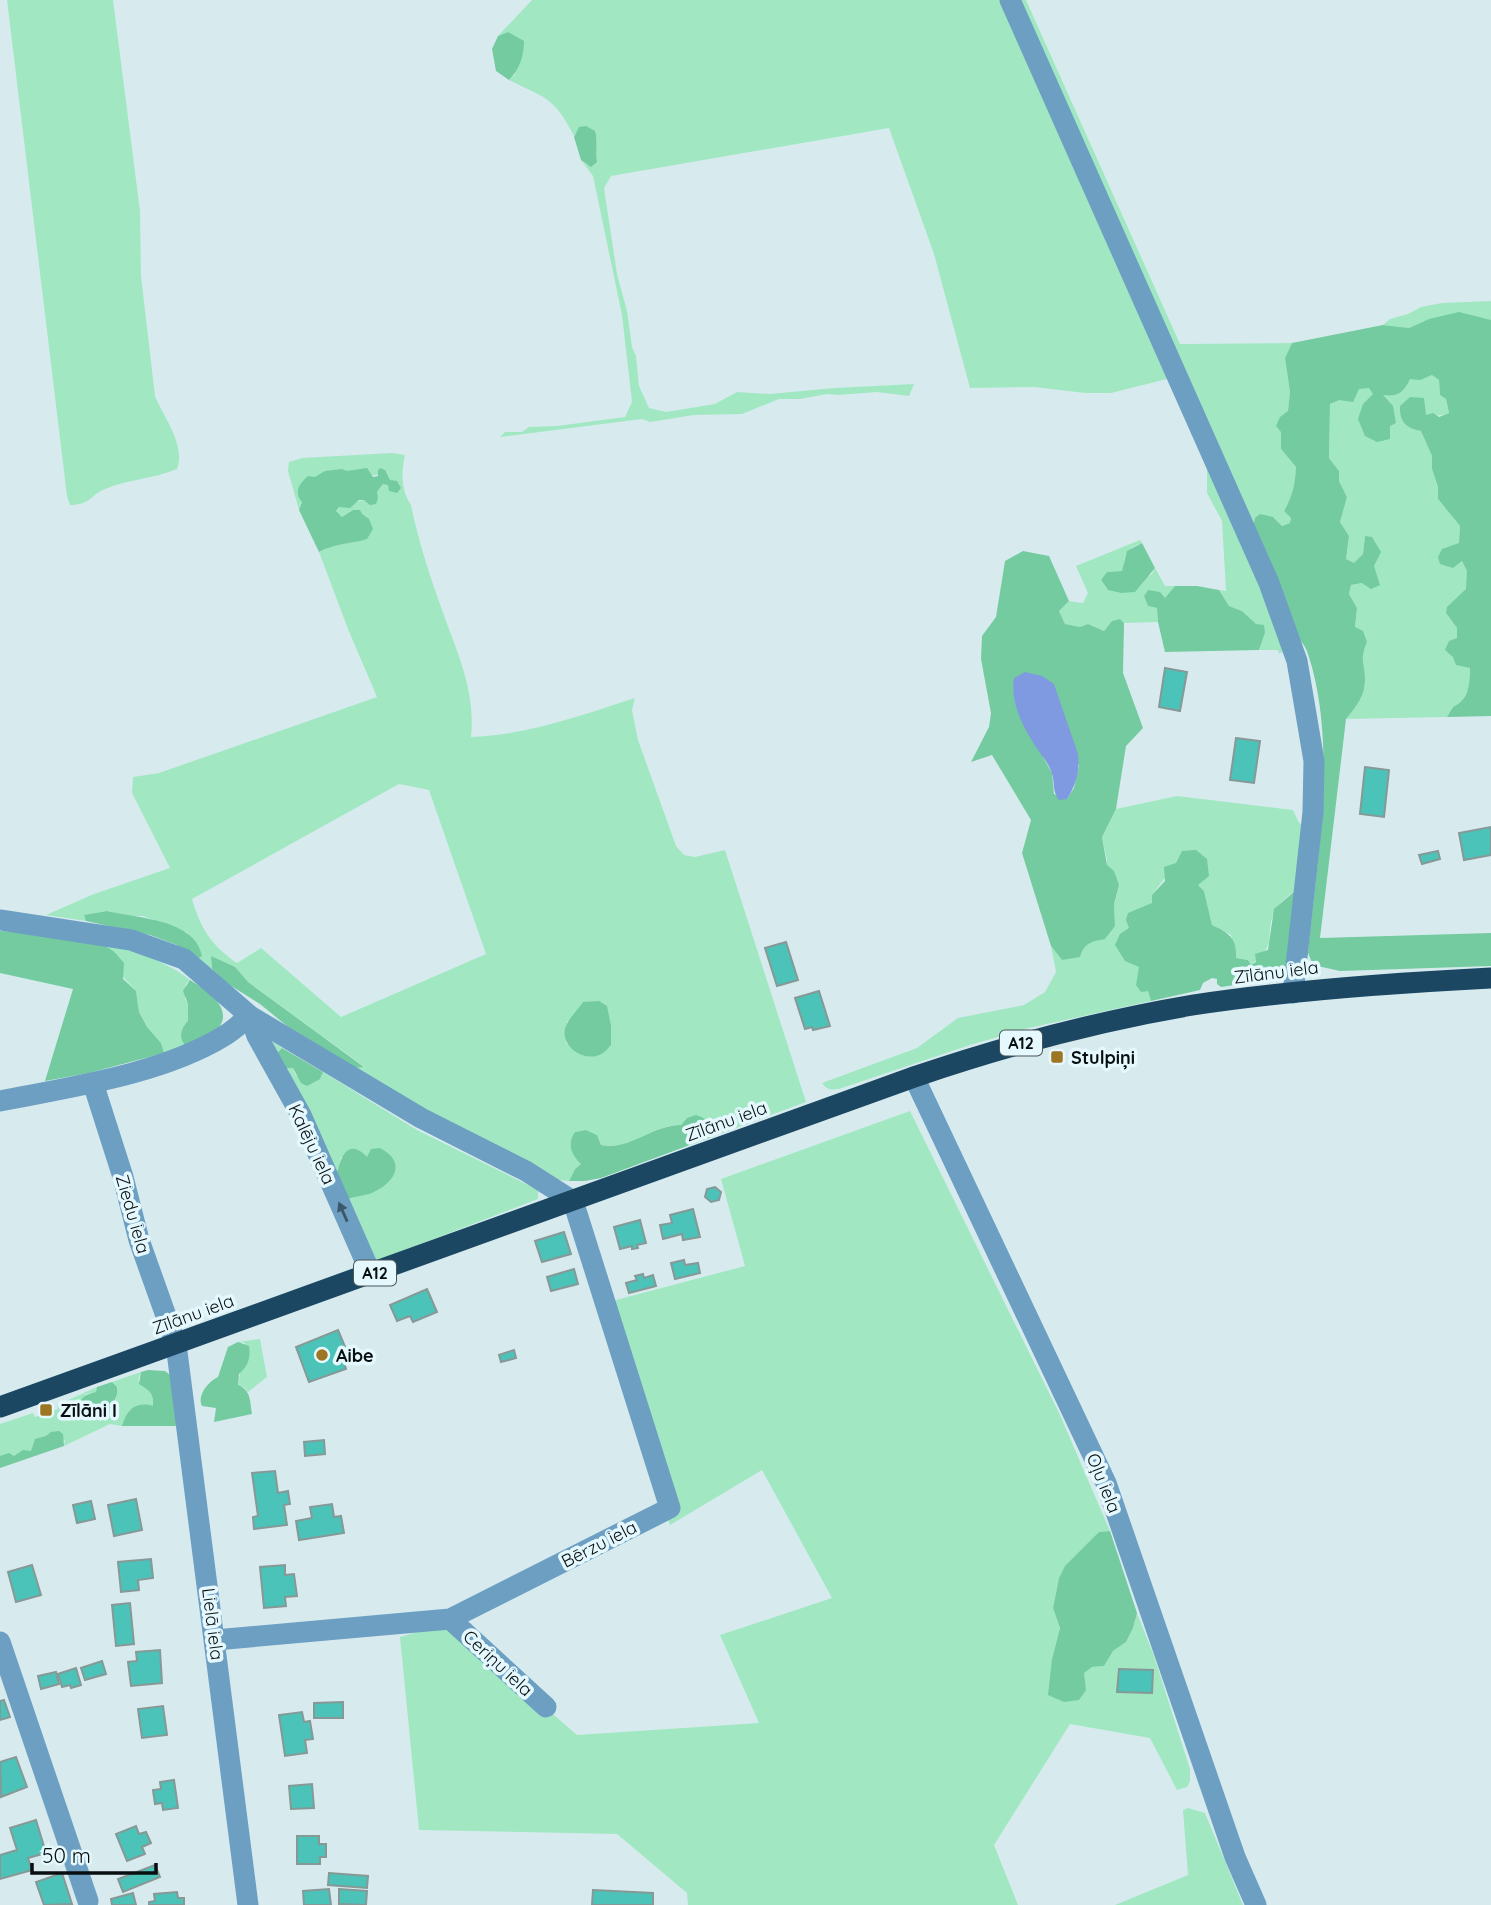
<svg xmlns="http://www.w3.org/2000/svg" width="1491" height="1905" font-family="Quicksand,sans-serif">
<style>
.green{fill:#a1e8c2;fill-rule:evenodd}
.forest{fill:#73cb9f;fill-rule:evenodd}
.water{fill:#7f9ae0}
.building{fill:#4bc3b9;stroke:#869997;stroke-width:2}
.lines{fill:none;stroke-linecap:round;stroke-linejoin:round}
.minor{stroke:#6d9fc3;stroke-width:21}
.highway{stroke:#1c4763;stroke-width:21}
.oneway{fill:#3b576a}
.poi-dot{fill:#9e7523;stroke:#e4f8fd;stroke-width:2.5}
.labels{text-anchor:middle;dominant-baseline:central;stroke-width:7;stroke-linejoin:round;paint-order:stroke}
.shield{fill:#e4f8fd;stroke:#4b5558;stroke-width:2}
.shield-label{font-size:16px;font-weight:bold;fill:#090f11}
.street-label{font-size:18px;fill:#090f11;stroke:#e4f8fd}
.poi-label{font-size:18px;font-weight:bold;fill:#090f11;stroke:#e4f8fd;text-anchor:start}
</style>
<rect width="100%" height="100%" fill="#d7ebef"/>
<!-- green -->
<g class="green">
<path d="M7 0H113L140 211 141 276 155 396C164 418 186 445 177 469 154 479 128 479 105 489 90 495 91 505 70 505L67 496Z"/>
<path d="M532 0H1005L1210 464 1285 650 1279 654 1278 650H1259L1265 633 1242 611 1229 606 1219 590 1226 591 1222 521 1207 493V467L1167 379 1111 393H1085L1034 387 970 388 934 254 889 128 611 176 604 188 617 274 627 311 632 347 636 356 639 386 649 408 666 412 715 404 737 392 770 394 834 388 914 384 909 396 877 392 838 395 827 394 800 399H779L742 414 694 415 650 422 642 419 500 437 505 432H522L529 427 557 426 625 417 632 402 622 315 593 176 581 160 587 165 597 140 580 127 574 136C554 97 547 99 509 80L515 74 508 32 498 36Z"/>
<path d="M1018 0H1026L1180 344 1292 343 1285 358 1290 392 1288 411 1281 432V449L1296 467C1295 483 1293 496 1284 511L1291 518 1290 523 1282 526 1273 517 1261 538 1271 575Z"/>
<polygon points="1491,301 1491,320 1467,316 1429,319 1409,328 1383,325 1390,319 1408,314 1421,307 1442,303"/>
<path d="M1432 375 1439 380 1440 395 1446 399 1449 413C1432 420 1416 412 1400 406 1399 422 1406 428 1421 431L1432 456V469L1438 487V499L1460 526 1459 543 1462 561 1467 571V589L1446 613 1457 628V638L1449 642 1470 668V687L1461 703 1453 707 1447 717 1346 719C1356 707 1365 696 1365 680 1365 661 1359 662 1367 642L1355 627 1357 608 1349 594 1351 585 1362 583 1374 566 1365 536 1363 554 1354 564 1346 559 1349 536 1340 522 1347 497 1339 481V471L1329 458 1330 404 1359 389 1369 387 1373 394C1389 396 1396 383 1410 379 1419 377 1423 379 1432 375Z"/>
<path d="M392 453 405 455C401 472 401 490 411 505 418 540 430 576 442 610 457 652 476 691 471 737 528 735 582 715 635 698L632 710 638 740 676 846 684 855 695 857 725 850 806 1102 714 1136V1127L687 1118 681 1125C653 1124 629 1151 601 1145L597 1135 586 1130 575 1132 581 1164 575 1169 569 1181 559 1180 446 1122 356 1068 365 1067 248 982 235 968 211 956 212 969 197 959 188 933 143 916H126L107 911 84 915 86 921 46 915 94 894 170 868 132 793 133 777 159 773 377 697 348 629 319 552 332 545 357 542 353 510 342 517 336 512 339 507 364 500 377 492 383 484 397 481H390L387 471C350 491 322 438 299 510L288 471 289 462 302 458ZM399 784 429 790 486 954 341 1017 261 948 237 963C211 945 201 929 192 899ZM583 1002 590 1057 578 1053 566 1043 567 1022 574 1017Z"/>
<path d="M1140 540 1142 543C1129 547 1123 554 1124 568L1122 571 1107 572 1101 580 1107 589 1121 593 1152 574 1155 568 1165 586H1175L1165 598 1148 590 1144 596 1148 606 1157 608 1158 622 1124 623 1120 619 1112 621 1104 631 1088 624 1080 627 1065 624 1059 611 1069 601 1083 603 1088 593 1076 566Z"/>
<path d="M1177 796 1293 810 1299 823 1306 826 1302 885C1294 892 1278 902 1274 912 1264 938 1279 943 1251 965L1248 960 1236 958 1231 935 1212 925 1204 891 1176 863 1152 895V903L1130 928 1151 1001 1029 1028 970 1045 839 1089C831 1090 827 1090 822 1083L917 1048 958 1018 1024 1005 1045 992 1056 972 1051 946 1062 960 1115 926 1114 904 1119 885 1107 865V860L1102 837 1116 809Z"/>
<path d="M91 942C126 948 162 958 190 980L186 984 185 999 188 1004V1047L164 1053 161 1043 147 1027 139 1012 136 991Z"/>
<polygon points="269,1039 282,1048 278,1052 286,1068 293,1068 296,1076 320,1079 323,1072 417,1130 538,1190 538,1199 376,1261 351,1216 348,1199 368,1194 367,1157 341,1157 336,1179"/>
<polygon points="910,1111 1060,1415 1110,1531 1099,1532 1059,1578 1053,1608 1060,1628 1052,1659 1086,1690 1083,1673 1092,1667 1104,1666 1113,1651 1126,1642 1133,1628 1137,1613 1154,1656 1190,1769 1190,1781 1187,1787 1177,1790 1150,1738 1070,1724 994,1845 1018,1905 688,1905 687,1893 617,1834 419,1830 400,1637 449,1623 577,1735 759,1723 720,1635 832,1598 762,1470 670,1525 597,1305 745,1266 721,1179"/>
<polygon points="260,1339 267,1377 248,1392 245,1388 238,1386 245,1343 238,1342"/>
<path d="M141 1372 138 1380C148 1389 154 1393 153 1406L130 1410 122 1426 110 1424 64 1446 65 1440 14 1456H0V1424L33 1413 35 1417 58 1409 57 1405 97 1387 96 1392 86 1394 79 1406 83 1412 99 1416 115 1405 117 1387 112 1382Z"/>
<polygon points="1188,1808 1205,1813 1243,1905 1115,1905 1188,1875 1183,1810"/>
</g>
<!-- forest -->
<g class="forest">
<path d="M508 32 524 41C524 56 519 70 509 80L496 71 492 49 498 36Z"/>
<path d="M586 126 595 131C598 141 595 151 597 162L591 167 581 160 574 137 579 127Z"/>
<path d="M1459 312 1491 320V716L1447 717 1453 707C1469 700 1470 684 1470 668L1456 665 1453 657 1445 650 1449 641 1457 638V628L1446 613 1447 607 1466 589 1467 571 1462 561 1453 568 1440 564 1438 557 1442 549 1459 543 1460 526 1438 499V487L1432 469V456L1421 431C1406 428 1399 422 1400 406L1410 397 1424 398 1426 415 1433 413 1439 417 1449 413 1446 399 1440 395 1439 380 1432 375 1420 380 1410 379C1404 392 1398 397 1383 395L1393 406 1396 423 1390 426V439L1377 442 1365 436 1358 419 1363 404 1373 394 1369 388 1359 389 1353 402 1339 400 1330 404 1329 458 1339 471V481L1347 497 1340 522 1349 536 1346 559 1354 563 1363 554 1365 536 1372 537 1381 552 1374 566 1380 585 1371 589 1362 583 1351 585 1349 594 1357 608 1355 627 1363 631 1367 642C1359 662 1365 661 1365 680 1365 696 1356 707 1346 719L1320 938 1491 933V966L1340 971 1313 965 1308 953C1317 860 1338 744 1308 654 1305 644 1299 640 1294 631 1287 622 1284 607 1280 597 1271 574 1267 546 1253 527L1255 518 1260 514 1273 517 1282 526 1290 523 1291 518 1284 511C1293 496 1295 483 1296 467L1281 449V432L1276 426 1280 417 1288 411 1290 392 1285 358 1292 343 1383 325 1409 328 1429 319Z"/>
<path d="M367 468 373 477 378 476V470L381 468 386 471 390 480 397 481 401 488 397 493 389 491 388 485 383 484 377 492 378 498 376 504 370 505 364 500H359L350 508 339 507 336 511 342 517 353 510H360L362 514 369 519 373 529 367 539C351 544 335 543 319 552L299 510 302 502C293 492 300 483 308 476L315 477 325 471 342 469 347 471Z"/>
<polygon points="1142,543 1155,568 1135,592 1121,593 1108,590 1101,580 1107,572 1122,571 1127,551"/>
<path d="M1023 551 1049 556 1069 601 1059 611 1065 624 1080 627 1088 624 1104 631 1112 621 1120 619 1124 623 1123 673 1143 728 1126 746 1116 809 1102 837 1107 865 1114 871 1119 885 1114 904 1115 926 1105 939C1092 941 1084 943 1080 957L1062 960 1051 946 1022 853 1031 820 992 755 971 762 989 727 991 713 981 659 982 636 996 617 1005 561ZM1043 757 1079 765 1074 788 1067 799 1054 794 1052 773Z"/>
<polygon points="1175,586 1197,586 1219,590 1229,606 1242,611 1256,624 1264,625 1265,633 1259,650 1165,652 1158,622 1157,608 1148,606 1144,596 1148,590 1160,592 1165,598"/>
<path d="M1196 850 1207 859 1209 876 1198 885 1204 891 1212 925C1229 933 1237 938 1236 958L1248 960 1251 965 1256 962 1255 954 1268 950 1274 909 1302 885 1289 977 1221 987 1217 984V979L1212 978 1203 983 1200 990 1151 1001 1148 991 1141 992 1136 985 1139 967 1125 961 1115 945 1120 934 1129 928 1126 920 1128 913 1152 903V895L1165 881 1164 867 1176 863 1182 851Z"/>
<path d="M107 911C135 918 196 919 202 956L197 959 177 945 150 935 86 921 84 915Z"/>
<path d="M0 931C28 932 91 934 113 951 117 954 120 959 124 963L123 979 136 991 139 1012 147 1027 161 1043 164 1053 89 1073 45 1081 73 989 0 973Z"/>
<polygon points="211,956 235,967 248,982 364,1067 356,1068 287,1026 260,1004 225,982 212,969"/>
<path d="M190 980C205 989 235 1008 218 1029 212 1036 197 1042 188 1047 177 1040 181 1028 188 1021V1004L183 991Z"/>
<path d="M599 1001 607 1006 611 1026V1045C608 1048 606 1051 603 1053 587 1064 561 1048 565 1029 567 1020 577 1011 583 1002Z"/>
<polygon points="282,1048 323,1072 320,1079 307,1086 301,1083 293,1068 286,1068 278,1059 278,1052"/>
<path d="M696 1115C708 1119 713 1123 714 1136L601 1178 585 1181H569L575 1169 581 1164C571 1154 567 1144 575 1132L586 1130 597 1135 601 1145C629 1151 652 1125 681 1125L687 1118Z"/>
<path d="M380 1148C409 1163 393 1185 369 1194 362 1196 354 1197 347 1199L336 1179C339 1162 346 1135 367 1157L371 1149Z"/>
<path d="M238 1342 249 1346C251 1358 248 1366 239 1374L238 1385C251 1390 250 1401 252 1414L214 1422 216 1408 202 1406C197 1395 208 1382 218 1377L228 1347Z"/>
<path d="M148 1370 165 1371 170 1375 179 1426H122C127 1410 135 1401 153 1406 154 1393 149 1390 139 1384L141 1372Z"/>
<path d="M112 1382 117 1387V1394L111 1411 99 1416 83 1412 79 1406C81 1396 87 1394 96 1392L97 1387Z"/>
<polygon points="59,1431 63,1434 64,1446 0,1468 0,1456 9,1453 14,1456 23,1450 31,1451 35,1439 46,1436 51,1432"/>
<polygon points="1110,1531 1137,1613 1133,1628 1126,1642 1113,1651 1104,1666 1092,1667 1084,1673 1086,1690 1079,1700 1064,1702 1048,1695 1052,1659 1060,1628 1053,1608 1059,1578 1065,1566 1099,1532"/>
</g>
<!-- water -->
<path class="water" d="M1025 672 1042 676 1054 684 1078 754C1080 771 1076 785 1067 799L1059 800C1052 791 1055 784 1052 774 1050 766 1043 757 1038 750 1024 729 1010 704 1014 678Z"/>
<!-- building -->
<g class="building">
<polygon points="1165,668 1187,672 1180,711 1159,707"/>
<polygon points="1236,738 1260,741 1254,783 1230,780"/>
<polygon points="1365,767 1389,770 1384,817 1360,814"/>
<polygon points="1491,827 1491,855 1464,860 1459,833"/>
<polygon points="1438,851 1440,859 1422,864 1419,855"/>
<polygon points="786,942 798,980 777,986 765,948"/>
<polygon points="819,991 830,1026 813,1030 812,1027 805,1029 795,998"/>
<polygon points="715,1187 721,1192 719,1200 711,1202 705,1197 707,1189"/>
<polygon points="693,1209 700,1237 683,1240 682,1234 663,1239 660,1225 672,1223 670,1215"/>
<polygon points="640,1220 646,1243 637,1245 638,1248 632,1249 632,1246 620,1249 614,1227"/>
<polygon points="564,1232 571,1254 542,1262 535,1241"/>
<polygon points="684,1260 685,1265 698,1263 700,1273 675,1279 671,1263"/>
<polygon points="574,1269 578,1284 551,1291 547,1277"/>
<polygon points="643,1274 644,1278 653,1275 656,1286 629,1293 626,1283 637,1280 635,1276"/>
<polygon points="427,1289 437,1312 413,1322 410,1316 397,1321 390,1305"/>
<polygon points="338,1330 348,1354 342,1356 346,1369 309,1382 296,1347"/>
<polygon points="514,1350 516,1358 501,1362 499,1355"/>
<polygon points="324,1440 325,1454 305,1456 304,1442"/>
<polygon points="275,1471 278,1493 288,1491 290,1504 284,1505 287,1525 254,1529 253,1517 258,1516 252,1473"/>
<polygon points="136,1499 142,1530 114,1536 108,1505"/>
<polygon points="91,1501 95,1519 77,1523 73,1505"/>
<polygon points="332,1504 334,1517 341,1516 344,1533 299,1540 296,1521 312,1518 310,1507"/>
<polygon points="151,1559 153,1578 138,1580 139,1590 121,1592 118,1562"/>
<polygon points="32,1565 41,1595 16,1602 8,1572"/>
<polygon points="285,1565 285,1575 294,1574 297,1596 285,1597 286,1606 264,1608 260,1567"/>
<polygon points="130,1603 134,1644 116,1646 112,1605"/>
<polygon points="160,1650 162,1683 131,1686 128,1662 137,1661 136,1652"/>
<polygon points="102,1661 106,1674 85,1680 81,1668"/>
<polygon points="76,1668 81,1685 71,1688 70,1685 62,1687 58,1674"/>
<polygon points="1119,1669 1153,1670 1152,1693 1117,1692"/>
<polygon points="56,1672 59,1684 41,1689 38,1676"/>
<polygon points="4,1700 10,1717 0,1720 0,1701"/>
<polygon points="343,1702 343,1718 314,1718 314,1703"/>
<polygon points="163,1706 167,1735 142,1738 138,1709"/>
<polygon points="302,1712 304,1722 310,1721 313,1739 305,1740 307,1753 285,1756 279,1715"/>
<polygon points="16,1757 27,1787 1,1797 0,1762"/>
<polygon points="174,1780 178,1808 163,1810 162,1803 155,1804 153,1790 161,1789 160,1782"/>
<polygon points="312,1784 314,1808 291,1809 289,1786"/>
<polygon points="36,1820 46,1853 28,1858 32,1870 0,1879 0,1855 17,1850 10,1828"/>
<polygon points="136,1826 139,1834 146,1832 151,1843 142,1847 145,1854 127,1861 116,1834"/>
<polygon points="297,1836 319,1836 319,1844 326,1844 326,1857 320,1857 320,1864 297,1864"/>
<polygon points="155,1865 160,1877 123,1892 118,1879"/>
<polygon points="62,1873 72,1904 44,1905 36,1882"/>
<polygon points="329,1873 368,1876 367,1888 328,1885"/>
<polygon points="329,1889 331,1905 304,1905 303,1891"/>
<polygon points="339,1889 367,1891 366,1905 339,1904"/>
<polygon points="593,1890 653,1893 653,1905 592,1905"/>
<polygon points="177,1892 178,1898 184,1898 184,1905 149,1905 149,1902 155,1901 154,1894"/>
<polygon points="133,1893 136,1905 112,1905 111,1899"/>
</g>
<g class="lines">
<!-- minor -->
<g class="minor">
<polyline points="1010,0 1269,583 1297,661 1314,761 1313,812 1293,993"/>
<polyline points="0,920 131,940 184,959 250,1016 421,1118 526,1171 573,1201 670,1508 450,1619 215,1640"/>
<polyline points="914,1077 1106,1483 1235,1857 1256,1905"/>
<polyline points="93,1083 123,1177 139,1240 176,1344 248,1905"/>
<path d="M0 1101C71 1087 162 1074 224 1036 234 1030 242 1022 250 1016L257 1036 301 1115 371 1274"/>
<polyline points="450,1619 546,1707"/>
<polyline points="0,1642 88,1901"/>
</g>
<!-- highway -->
<path class="highway" d="M0 1407 914 1077C1005 1046 1098 1021 1193 1005 1292 990 1392 983 1491 978"/>
</g>
<!-- one-way arrows -->
<defs><path id="oneway-solid" d="M-6-.8H1V-3.2L6.5 0L1 3.2V.8H-6Z" transform="scale(1.75)"/></defs>
<use class="oneway" href="#oneway-solid" transform="translate(343 1212) rotate(-114)"/>
<!-- markers -->
<g class="poi-dot">
<rect x="1050" y="1050" width="14" height="14" rx="3.5"/>
<circle cx="322" cy="1355" r="7"/>
<rect x="39" y="1403" width="14" height="14" rx="3.5"/>
</g>
<g class="labels">
<!-- shield labels -->
<g class="shield">
<rect x="1000" y="1030.5" width="42" height="25" rx="5"/>
<rect x="354" y="1260.5" width="42" height="25" rx="5"/>
</g>
<g class="shield-label">
<text x="1021" y="1043">A12</text>
<text x="375" y="1273">A12</text>
</g>
<!-- street labels -->
<g class="street-label">
<text transform="translate(1276 972) rotate(-7)">Zīlānu iela</text>
<text transform="translate(726 1121) rotate(-20)">Zīlānu iela</text>
<text transform="translate(312 1144) rotate(65)">Kalēju iela</text>
<text transform="translate(133 1214) rotate(74)">Ziedu iela</text>
<text transform="translate(193 1314) rotate(-20)">Zīlānu iela</text>
<text transform="translate(1104 1483) rotate(68)">Oļu iela</text>
<text transform="translate(599 1544) rotate(-27)">Bērzu iela</text>
<text transform="translate(213 1624) rotate(83)">Lielā iela</text>
<text transform="translate(498 1663) rotate(43)">Ceriņu iela</text>
</g>
<!-- poi labels -->
<g class="poi-label">
<text x="1071" y="1057">Stulpiņi</text>
<text x="336" y="1355">Aibe</text>
<text x="60" y="1410">Zīlāni I</text>
</g>
</g>
<!-- scale -->
<path d="M32 1863v10h124v-10" fill="none" stroke="#090f11" stroke-width="3.5"/>
<text x="42" y="1863" font-size="21" fill="#090f11" stroke="#e4f8fd" stroke-width="5" paint-order="stroke">50 m</text>
</svg>
